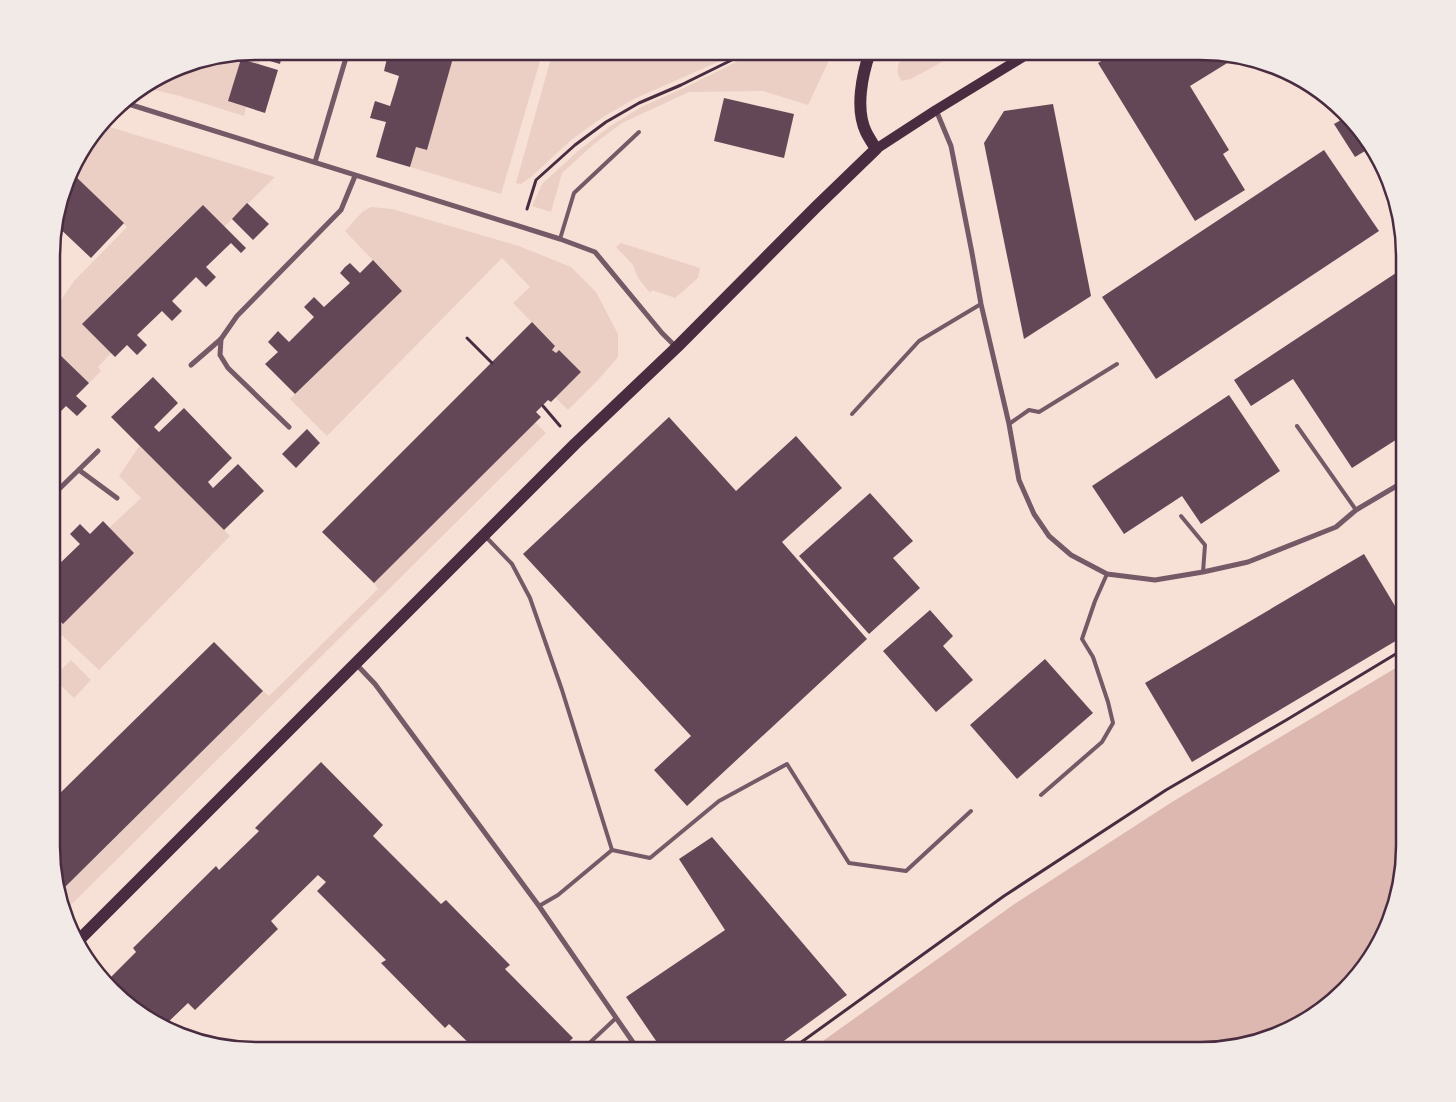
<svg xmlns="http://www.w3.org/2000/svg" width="1456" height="1102" font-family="Inter,sans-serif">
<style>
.green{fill:#ebcfc5}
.water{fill:#dcb8b0}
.building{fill:#644757}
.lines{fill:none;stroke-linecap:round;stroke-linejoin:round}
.path{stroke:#4a2c40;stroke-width:3}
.service{stroke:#755966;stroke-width:4}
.minor{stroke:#755966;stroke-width:5}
.secondary{stroke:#4a2c40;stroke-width:10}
.primary{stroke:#4a2c40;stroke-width:12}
.rim{fill:none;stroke:#4a2c40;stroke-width:2.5}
</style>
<rect width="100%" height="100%" fill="#f7e1d7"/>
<!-- green -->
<g class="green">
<polygon points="455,51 543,51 501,194 410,167 416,147 427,150"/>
<polygon points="553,51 743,51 636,98 603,117 571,140 531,177 521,184 516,183"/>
<polygon points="758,51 833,52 808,105 763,91 689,92 622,123 594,144 562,173 551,212 532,206 542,184 578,151 609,127 641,107 684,88"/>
<path d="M904 52H960L911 79 902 81C894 70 899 63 904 52Z"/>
<polygon points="243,53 261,59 259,64 241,59 229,101 246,107 244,116 180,96 146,88 190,62"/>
<polygon points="103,125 275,177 224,227 203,205 186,222 111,353 98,367 101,371 89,383 56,351 53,354 53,312 74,281 127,227 72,173 79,154"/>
<polygon points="371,207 392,209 519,246 571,267 596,292 618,334 618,357 598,380 568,410 555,397 581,372 559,350 556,353 552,350 555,346 513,303 530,287 502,258 327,436 290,399 402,291 345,231 362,212"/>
<polygon points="621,243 700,268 698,278 675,298 652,290 650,293 638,278 633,265 616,247"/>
<polygon points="535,422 546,433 66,910 60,892 263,691 269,696 378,589 374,583"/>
<polygon points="140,445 230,536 99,670 52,626 52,613 63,623 134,553 109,528 141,498 119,476"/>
<polygon points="71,660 91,680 74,698 53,678"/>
</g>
<!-- water -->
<polygon class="water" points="1404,663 1404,859 1389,924 1354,981 1290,1030 1200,1051 809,1051 1013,905 1172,802"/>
<!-- building -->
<g class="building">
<polygon points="256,51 283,51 280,64 243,53"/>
<polygon points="406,51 455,51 427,150 416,147 410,167 376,157 386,122 370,118 375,101 390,106 395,90 399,76 384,71 388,54 404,59"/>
<polygon points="1117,52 1213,52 1237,57 1190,86 1229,150 1223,154 1245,190 1195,221 1098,63"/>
<polygon points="241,59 278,70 265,113 228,101"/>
<polygon points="724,98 794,114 784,158 714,141"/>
<polygon points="1053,104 1091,296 1024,339 984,143 1004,111"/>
<polygon points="1346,117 1370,148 1355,157 1334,124"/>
<polygon points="1324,150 1379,231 1156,379 1102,297"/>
<polygon points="72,173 124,223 91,258 55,224"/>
<polygon points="247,203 269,224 253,240 232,219"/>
<polygon points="203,205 246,248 241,253 231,243 206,267 216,277 206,287 196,277 172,301 182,311 172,321 162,311 137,335 147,345 137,355 127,345 115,357 82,324"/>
<polygon points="373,260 402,291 295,394 265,364 278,352 268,342 278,331 289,342 314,317 304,307 314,297 324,307 350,283 340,273 345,267 350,263 360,273"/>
<polygon points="1405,267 1405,434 1352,468 1293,379 1251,406 1234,380"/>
<polygon points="532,322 555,346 552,350 556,353 559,350 581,372 551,402 548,400 536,412 541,417 374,583 322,532"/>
<polygon points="56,351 89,383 76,396 87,406 77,416 66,406 53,419 53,354"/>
<polygon points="153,377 178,403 154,427 159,432 184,408 232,458 208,482 213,488 238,464 264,491 224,530 111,417"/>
<polygon points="1229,395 1280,471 1201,524 1182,496 1124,534 1092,486"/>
<polygon points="669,417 736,491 796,436 842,488 782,542 867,639 687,806 654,770 691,736 523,554"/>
<polygon points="307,429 320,443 296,468 282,454"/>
<polygon points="870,493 913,541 893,558 920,588 869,634 799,556"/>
<polygon points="103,521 134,553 63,624 52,613 52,568 54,569 80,544 70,534 80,524 90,534"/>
<polygon points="1364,554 1404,621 1404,636 1192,762 1145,683"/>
<polygon points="930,610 953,636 943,646 973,680 936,712 883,651"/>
<polygon points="214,642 263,691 60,892 52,859 52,801"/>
<polygon points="1045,659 1093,713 1017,779 970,725"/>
<polygon points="321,762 383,825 373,836 441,904 446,900 510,965 505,969 573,1038 560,1050 476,1050 449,1024 445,1028 381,963 386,960 317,891 326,882 318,875 271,921 278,929 195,1010 188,1003 164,1026 121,1000 107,981 136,952 133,948 216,866 219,870 259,831 255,828"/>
<polygon points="712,837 847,995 770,1051 663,1051 626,997 725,930 679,859"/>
</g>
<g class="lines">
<!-- path -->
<g class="path">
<polyline points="527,209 536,180 575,145 606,122 639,103 681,85 750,51"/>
<polyline points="467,338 492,363"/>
<polyline points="543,406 560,426"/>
<polyline points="789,1051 1004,896 1166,790 1288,719 1404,649"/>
</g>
<!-- service -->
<g class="service">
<polyline points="560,239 574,193 639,132"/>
<polyline points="852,414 919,341 981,304"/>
<polyline points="1009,424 1029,410 1039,412 1117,364"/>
<polyline points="1297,426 1356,510"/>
<polyline points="1181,516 1205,545 1203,572"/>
<polyline points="486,537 512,564 530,598 562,690 612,850 650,858 719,801 787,764 849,863 906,871 971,811"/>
<polyline points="1041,795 1102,742 1113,723 1108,702 1093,657 1082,639 1095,601 1107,574"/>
<polyline points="539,906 558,895 612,850"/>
<polyline points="582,1050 616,1018"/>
</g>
<!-- minor -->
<g class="minor">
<polyline points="122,102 560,239 595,252 662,333 676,347"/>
<polyline points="936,110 951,146 972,253 981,304 1009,424 1019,480 1034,514 1049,536 1071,555 1107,574 1155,580 1203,572 1248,562 1336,527 1356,510 1405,481"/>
<polyline points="315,162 348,51"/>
<polyline points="191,365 221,339"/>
<polyline points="289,427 228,368 220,355 221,339 237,316 341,210 355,176"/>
<polyline points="79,470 117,498"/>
<polyline points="52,496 98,451"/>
<polyline points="356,664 375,684 539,906 639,1051"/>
</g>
<!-- secondary -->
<polyline class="secondary" points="876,149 936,110 1031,52"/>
<!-- primary -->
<path class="primary" d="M77 942 575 444 677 347 816 207 876 149C873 144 869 138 866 132 855 109 862 75 870 52"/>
</g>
<!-- crop -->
<path d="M0 0H1456V1102H0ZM256 60H1200A196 196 0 0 1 1396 256V846A196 196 0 0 1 1200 1042H256A196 196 0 0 1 60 846V256A196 196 0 0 1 256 60Z" fill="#f1eae7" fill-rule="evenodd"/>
<path class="rim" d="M256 60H1200A196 196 0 0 1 1396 256V846A196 196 0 0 1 1200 1042H256A196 196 0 0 1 60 846V256A196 196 0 0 1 256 60Z"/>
</svg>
